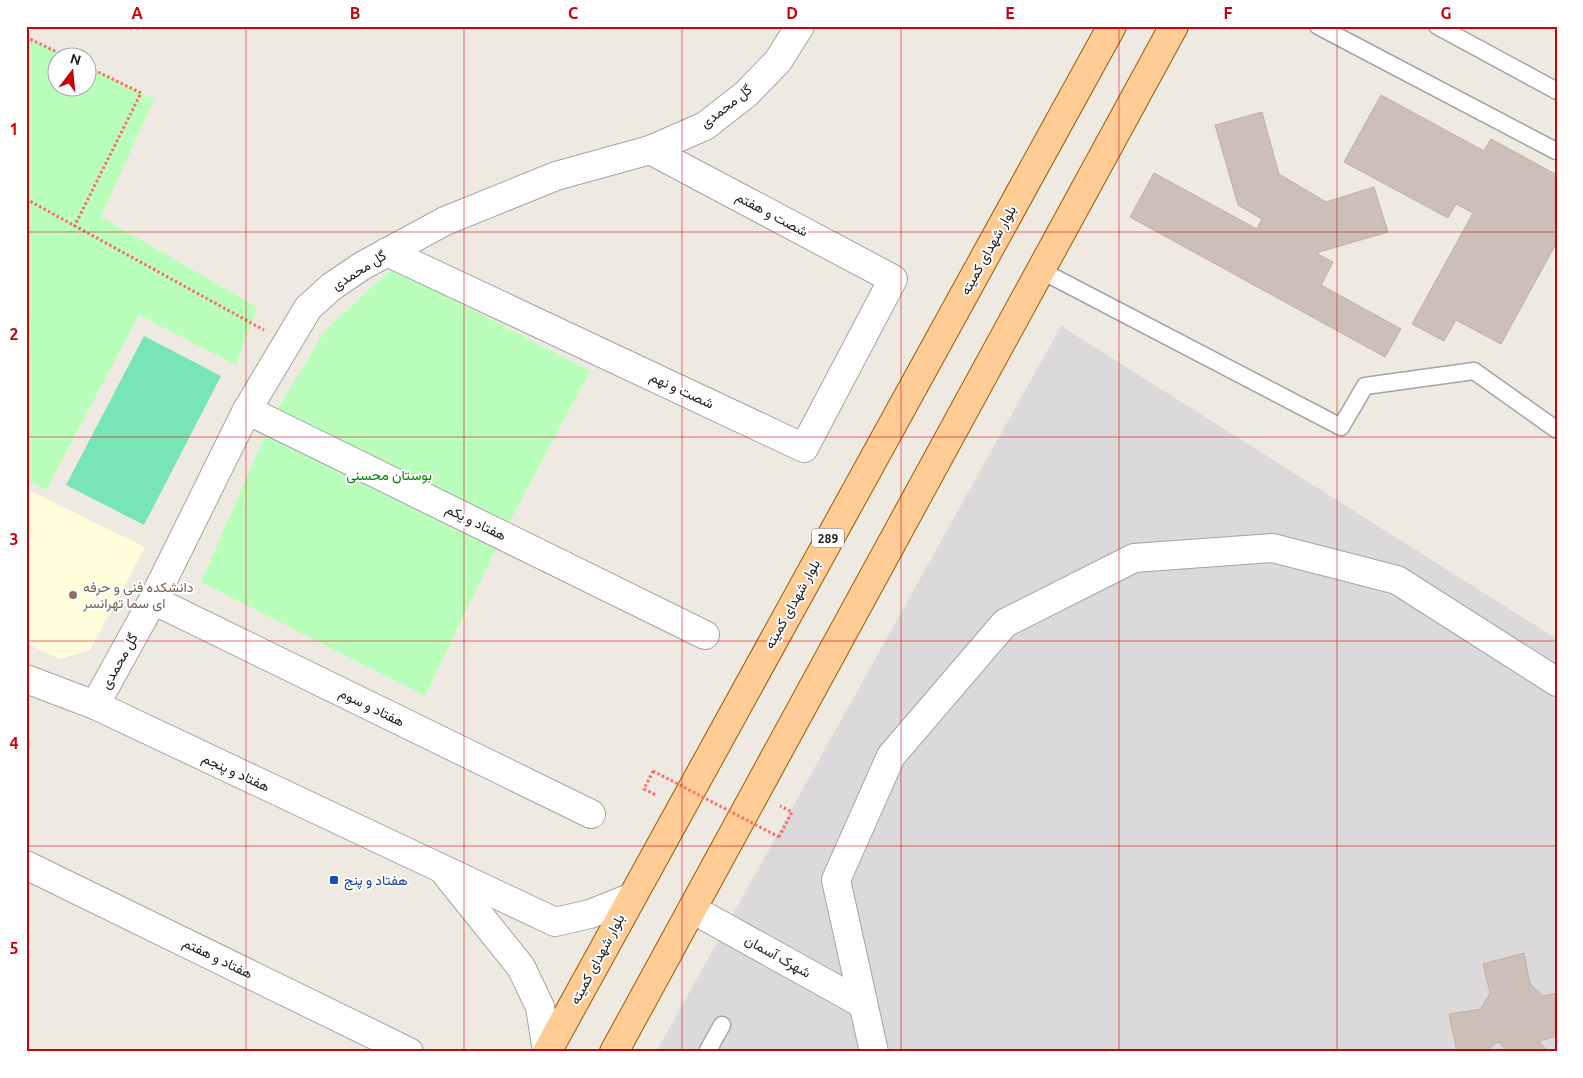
<svg xmlns="http://www.w3.org/2000/svg" width="1583" height="1078" font-family="Ubuntu,Vazirmatn,sans-serif">
<style>
.residential{fill:#dbd9da}
.education{fill:#fffdda}
.park{fill:#bafebb}
.pitch{fill:#78e5b5}
.building{fill:#cbbfb7;stroke:#c2afa3}
.lines{fill:none;stroke-linecap:round;stroke-linejoin:round}
.service-casing{stroke:#a4a4a4;stroke-width:19}
.minor-casing{stroke:#a4a4a4;stroke-width:30}
.tertiary-casing{stroke:#a4a4a4;stroke-width:30}
.primary-casing{stroke:#955c00;stroke-width:30}
.path{stroke:#ff6a62;stroke-width:3;stroke-dasharray:2.5 2.5;stroke-linecap:butt}
.service{stroke:#fff;stroke-width:16}
.minor{stroke:#fff;stroke-width:28}
.tertiary{stroke:#fff;stroke-width:28}
.primary{stroke:#ffcc96;stroke-width:28}
.path-bridge{stroke:#ff6a62;stroke-width:3;stroke-dasharray:2.5 2.5;stroke-linecap:butt}
.grid{fill:none;stroke:#c9000b;stroke-width:1;stroke-opacity:0.55}
.education-dot{fill:#8d6e63;stroke:#fff;stroke-width:2}
.transit-dot{fill:#1a4fb4;stroke:#fff;stroke-width:2}
.labels{text-anchor:middle;dominant-baseline:central;stroke-width:4;stroke-linejoin:round;paint-order:stroke}
.shield{fill:#fff;stroke:#616161;stroke-width:1}
.shield-label{font-size:12px;font-weight:bold;fill:#1d1d1d}
.street-label{font-size:14px;fill:#1d1d1d;stroke:#fff}
.park-label{font-size:14px;fill:#038306;stroke:#fff}
.education-label{font-size:14px;fill:#785e54;stroke:#fff;text-anchor:start}
.transit-label{font-size:14px;fill:#164399;stroke:#fff;text-anchor:start}
.neatline{fill:none;stroke:#c9000b;stroke-width:2}
.grid-label{font-size:16px;text-anchor:middle;font-weight:bold;fill:#c9000b}
</style>
<rect width="100%" height="100%" fill="#efeae1"/>
<!-- residential -->
<polygon class="residential" points="1061,326 1557,639 1557,1052 656,1052"/>
<!-- education -->
<polygon class="education" points="26,489 145,547 90,650 60,659 26,643"/>
<!-- park -->
<g class="park">
<polygon points="26,37 69,57 58,58 58,88 88,88 88,67 154,99 101,217 257,307 236,365 139,315 46,490 26,480"/>
<polygon points="392,268 590,371 507,526 425,696 201,582 275,413 325,331"/>
</g>
<!-- pitch -->
<polygon class="pitch" points="144,336 221,376 144,525 66,485"/>
<!-- building -->
<g class="building">
<polygon points="1381,95 1484,151 1491,139 1557,175 1557,242 1501,344 1456,320 1444,341 1412,324 1473,213 1456,204 1448,218 1344,162"/>
<polygon points="1262,112 1279,174 1326,202 1374,187 1388,232 1316,253 1333,262 1321,285 1401,329 1385,357 1130,217 1154,173 1257,229 1262,219 1238,205 1215,125"/>
<polygon points="1524,953 1530,984 1543,996 1557,993 1557,1036 1539,1041 1548,1052 1510,1052 1498,1042 1483,1052 1457,1052 1449,1014 1481,1009 1490,993 1483,964"/>
</g>
<g class="lines">
<defs>
<g id="service">
<polyline points="1318,26 1556,151"/>
<polyline points="1437,26 1557,91"/>
<polyline points="1040,270 1341,427 1365,386 1474,371 1557,430"/>
<polyline points="707,1052 722,1025"/>
</g>
<g id="minor">
<polyline points="387,252 804,448 893,279 650,150"/>
<polyline points="247,410 705,635"/>
<polyline points="153,600 591,814"/>
<polyline points="26,865 409,1052"/>
<polyline points="692,909 863,1004"/>
<polyline points="874,1052 836,880 891,756 1005,623 1134,558 1273,548 1397,580 1557,682"/>
</g>
<g id="tertiary">
<polyline points="26,679 95,705 555,922 590,914 630,898"/>
<polyline points="95,705 153,600 247,410 308,308 331,287 362,266 445,221 556,176 650,150 705,126 746,94 778,61 800,26"/>
<polyline points="447,875 521,967 540,1007 547,1051"/>
</g>
<g id="primary">
<polyline points="547,1052 1112,26"/>
<polyline points="614,1052 1174,26"/>
</g>
</defs>
<!-- service casing -->
<use href="#service" class="service-casing"/>
<!-- minor casing -->
<use href="#minor" class="minor-casing"/>
<!-- tertiary casing -->
<use href="#tertiary" class="tertiary-casing"/>
<!-- primary casing -->
<use href="#primary" class="primary-casing"/>
<!-- path -->
<g class="path">
<polyline points="26,37 69,58"/>
<polyline points="26,199 264,330"/>
<polyline points="74,227 141,93 88,67"/>
<polyline points="653,771 644,789 656,795"/>
<polyline points="779,837 792,812 780,806"/>
</g>
<!-- service -->
<use href="#service" class="service"/>
<!-- minor -->
<use href="#minor" class="minor"/>
<!-- tertiary -->
<use href="#tertiary" class="tertiary"/>
<!-- primary -->
<use href="#primary" class="primary"/>
<!-- path-bridge -->
<polyline class="path-bridge" points="653,771 779,837"/>
</g>
<!-- grid -->
<path class="grid" d="M246 26V1052M464 26V1052M682 26V1052M901 26V1052M1119 26V1052M1337 26V1052M26 232H1557M26 437H1557M26 641H1557M26 846H1557"/>
<!-- markers -->
<circle class="education-dot" cx="73" cy="595" r="5"/>
<rect class="transit-dot" x="329" y="875" width="10" height="10" rx="2.5"/>
<g class="labels">
<!-- shield labels -->
<rect class="shield" x="812" y="528.5" width="32" height="19" rx="4"/>
<g class="shield-label">
<text x="828" y="538">289</text>
</g>
<!-- street labels -->
<g class="street-label">
<text transform="translate(726 106) rotate(-38)">گل محمدی</text>
<text transform="translate(772 214) rotate(28)">شصت و هفتم</text>
<text transform="translate(988 250) rotate(-61)">بلوار شهدای کمیته</text>
<text transform="translate(359 270) rotate(-32)">گل محمدی</text>
<text transform="translate(682 390) rotate(25)">شصت و نهم</text>
<text transform="translate(476 522) rotate(26)">هفتاد و یکم</text>
<text transform="translate(792 604) rotate(-61)">بلوار شهدای کمیته</text>
<text transform="translate(119 661) rotate(-61)">گل محمدی</text>
<text transform="translate(372 707) rotate(26)">هفتاد و سوم</text>
<text transform="translate(236 772) rotate(25)">هفتاد و پنجم</text>
<text transform="translate(778 956) rotate(29)">شهرک آسمان</text>
<text transform="translate(218 958) rotate(26)">هفتاد و هفتم</text>
<text transform="translate(597 959) rotate(-62)">بلوار شهدای کمیته</text>
</g>
<!-- park labels -->
<g class="park-label">
<text x="389" y="475">بوستان محسنی</text>
</g>
<!-- education labels -->
<g class="education-label">
<text x="83" y="587">دانشکده فنی و حرفه<tspan x="83" dy="16">ای سما تهرانسر</tspan></text>
</g>
<!-- transit labels -->
<g class="transit-label">
<text x="344" y="880">هفتاد و پنج</text>
</g>
</g>
<!-- border -->
<rect width="1583" height="1078" fill="none" stroke="#ffffff" stroke-width="55"/>
<!-- north arrow -->
<g transform="translate(72 72) rotate(16)"><circle r="24" fill="#ffffff" stroke="#a5a5a5"/>
<path d="M0-4L9 19L0 12L-9 19Z" fill="#c9000b"/>
<text y="-8" font-size="14" font-weight="bold" text-anchor="middle" fill="#1d1d1d">N</text>
</g>
<rect x="28" y="28" width="1528" height="1022" class="neatline"/>
<g class="grid-label">
<text x="137" y="19">A</text>
<text x="355" y="19">B</text>
<text x="573" y="19">C</text>
<text x="792" y="19">D</text>
<text x="1010" y="19">E</text>
<text x="1228" y="19">F</text>
<text x="1446" y="19">G</text>
<text x="14" y="135">1</text>
<text x="14" y="340">2</text>
<text x="14" y="545">3</text>
<text x="14" y="749">4</text>
<text x="14" y="954">5</text>
</g>
</svg>
